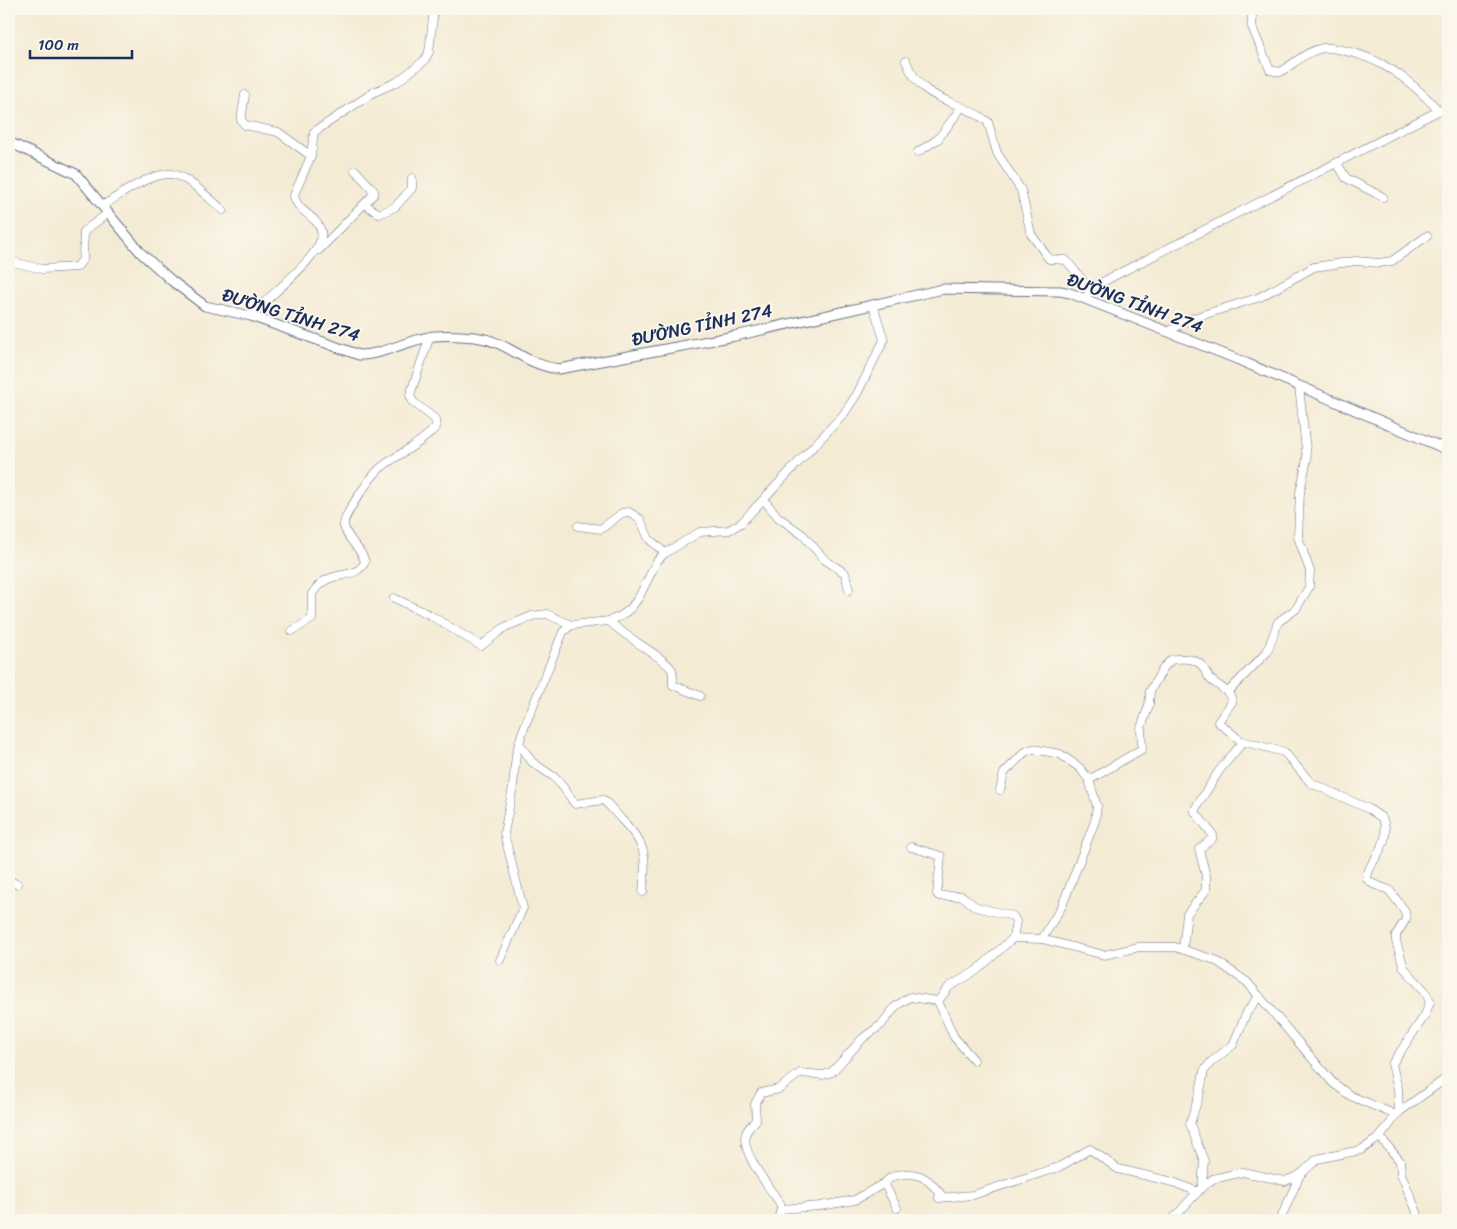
<svg xmlns="http://www.w3.org/2000/svg" width="1457" height="1229" font-family="Sriracha,sans-serif">
<style>
.lines{fill:none;stroke-linecap:round;stroke-linejoin:round}
.minor-casing{stroke:#677187;stroke-width:9}
.major-casing{stroke:#677187;stroke-width:11}
.minor{stroke:#fff;stroke-width:8}
.major{stroke:#fff;stroke-width:9}
.labels{text-anchor:middle;dominant-baseline:central;stroke-width:4;stroke-linejoin:round;paint-order:stroke}
.street-label{font-size:18px;fill:#1b2f5e;stroke:#fbf7ec}
</style>
<rect width="100%" height="100%" fill="#fbf7ec"/>
<filter id="ink" filterUnits="userSpaceOnUse"><feTurbulence type="fractalNoise" baseFrequency=".02" numOctaves="2"/><feDisplacementMap in="SourceGraphic" scale="10" xChannelSelector="R" yChannelSelector="G"/><feConvolveMatrix kernelMatrix="1 2 1 2 8 2 1 2 1" color-interpolation-filters="sRGB"/></filter>
<filter id="wash" filterUnits="userSpaceOnUse"><feTurbulence type="fractalNoise" baseFrequency=".0096" numOctaves="4" result="noise"/><feDisplacementMap in="SourceGraphic" scale="20" xChannelSelector="R" yChannelSelector="G"/><feGaussianBlur stdDeviation="1.12" result="paint"/><feColorMatrix in="noise" values="0 0 0 0 0 0 0 0 0 0 0 0 0 0 0 0 0 1.4 0 .05"/><feComposite in="paint" operator="in"/></filter>
<g filter="url(#wash)">
<rect width="100%" height="100%" fill="#f4ebd4"/>
</g>
<g filter="url(#ink)">
<g class="lines">
<defs>
<g id="minor">
<path d="M1252 9V27L1270 70 1280 72C1294 64 1306 51 1323 48 1331 47 1339 50 1346 51 1384 59 1413 82 1438 110"/>
<path d="M906 61C923 105 957 97 988 122L997 153 1021 190 1031 234 1049 259 1066 260 1090 289"/>
<polyline points="245,95 241,120 245,125 278,132 311,156"/>
<polyline points="918,152 938,139 961,108"/>
<polyline points="1337,163 1346,178 1383,197"/>
<polyline points="366,205 379,214 395,207 412,188 412,178"/>
<path d="M102 206C119 196 156 168 176 175 193 181 209 199 223 210"/>
<polyline points="319,250 374,194 374,191 355,170"/>
<polyline points="9,261 42,269 77,267 83,259 84,231 107,214"/>
<polyline points="1086,299 1090,289 1112,277 1448,106"/>
<path d="M251 316C266 297 327 254 321 231 317 215 296 212 294 195L311 156 314 132 374 92 397 82 424 61 429 52 434 9"/>
<polyline points="1169,331 1190,319 1260,297 1314,267 1356,261 1379,263 1392,261 1427,236"/>
<polyline points="764,500 778,517 803,535 825,560 845,573 849,590"/>
<polyline points="578,526 601,529 622,513 629,512 640,519 649,539 665,553"/>
<polyline points="394,598 430,615 481,646 505,627 532,616 547,614 571,625"/>
<path d="M609 621C623 636 666 658 672 670 674 674 672 680 673 685L700 696"/>
<path d="M292 631 312 619V594C329 566 354 583 365 562 362 548 347 541 344 526 342 516 373 473 383 466 400 453 421 444 436 427L435 419 413 402 410 395 430 336"/>
<polyline points="1228,692 1267,652 1278,622 1296,609 1309,587 1310,571 1298,537 1300,492 1307,459 1299,386"/>
<path d="M519 743 532 762 554 777 563 787 575 804 603 800C610 805 615 813 622 820 648 847 646 855 643 892"/>
<path d="M1089 780 1142 749 1141 728 1149 705 1150 691 1164 667 1171 660C1179 658 1192 658 1199 663 1205 667 1206 675 1211 680 1219 687 1230 690 1232 702L1218 722 1241 741 1284 752 1311 783 1369 809 1382 818C1395 845 1367 860 1367 879L1373 884 1389 890 1405 911 1406 919 1396 935V941L1404 968 1425 991 1430 1002 1425 1015 1392 1064 1398 1089 1399 1112"/>
<polyline points="1000,790 1004,773 1025,752 1033,749 1060,754 1080,768 1089,780 1097,806 1095,821 1062,906 1042,939"/>
<polyline points="911,847 941,856 937,894 939,896 962,896 976,907 1013,916 1016,921 1013,938"/>
<polyline points="9,881 17,884"/>
<polyline points="1183,948 1187,914 1206,890 1206,876 1199,849 1212,839 1213,835 1195,812 1195,809 1219,771 1243,742"/>
<polyline points="500,960 523,908 504,833 513,787 516,754 522,733 563,632 571,625 609,621 621,616 631,608 639,597 657,561 665,553 700,532 729,530 741,523 843,415 857,394 884,340 873,305"/>
<polyline points="938,1001 954,1037 974,1060"/>
<polyline points="1380,1137 1400,1161 1401,1174 1417,1212 1417,1220"/>
<polyline points="1202,1187 1204,1161 1190,1124 1200,1092 1204,1071 1211,1062 1233,1045 1247,1012 1259,996"/>
<polyline points="939,1198 973,1195 1059,1167 1090,1149 1118,1169 1173,1182 1198,1192"/>
<path d="M897 1208 885 1185C888 1173 910 1172 920 1176 929 1179 937 1190 943 1197"/>
<polyline points="781,1209 820,1206 855,1200 886,1182"/>
<path d="M778 1220 781 1209 780 1203C770 1189 739 1150 746 1133 748 1128 753 1124 756 1120L755 1104 761 1093 779 1089 800 1073 823 1075 832 1072 863 1038 881 1025 896 1006 910 997 938 1001 949 987 976 971 1013 938 1042 939 1104 955 1139 947H1175L1215 960 1247 982 1333 1083 1351 1096 1396 1115"/>
<polyline points="1172,1220 1202,1187 1213,1179 1243,1172 1285,1181 1300,1175 1317,1159 1361,1150 1380,1137 1399,1112 1448,1077"/>
<polyline points="1280,1220 1299,1177"/>
</g>
<path id="major" d="M9 142 76 174 141 253 172 281 205 306 251 316 359 355C383 355 405 341 429 337 443 334 460 336 475 337 508 341 524 365 559 369L735 336 943 289 1060 291 1070 293 1239 360 1448 450"/>
</defs>
<!-- minor casing -->
<use href="#minor" class="minor-casing"/>
<!-- major casing -->
<use href="#major" class="major-casing"/>
<!-- minor -->
<use href="#minor" class="minor"/>
<!-- major -->
<use href="#major" class="major"/>
</g>
</g>
<g class="labels">
<!-- street labels -->
<g class="street-label">
<text transform="translate(1135 303) rotate(20)">ĐƯỜNG TỈNH 274</text>
<text transform="translate(291 315) rotate(17)">ĐƯỜNG TỈNH 274</text>
<text transform="translate(702 325) rotate(-12)">ĐƯỜNG TỈNH 274</text>
</g>
</g>
<!-- margin -->
<rect width="1457" height="1229" fill="none" stroke="#fbf7ec" stroke-width="30"/>
<!-- scale -->
<path d="M30 50v8h102v-8" fill="none" stroke="#1b2f5e" stroke-width="2.5"/>
<text x="38" y="50" font-size="15" fill="#1b2f5e" stroke="#fbf7ec" stroke-width="4" paint-order="stroke">100 m</text>
</svg>
